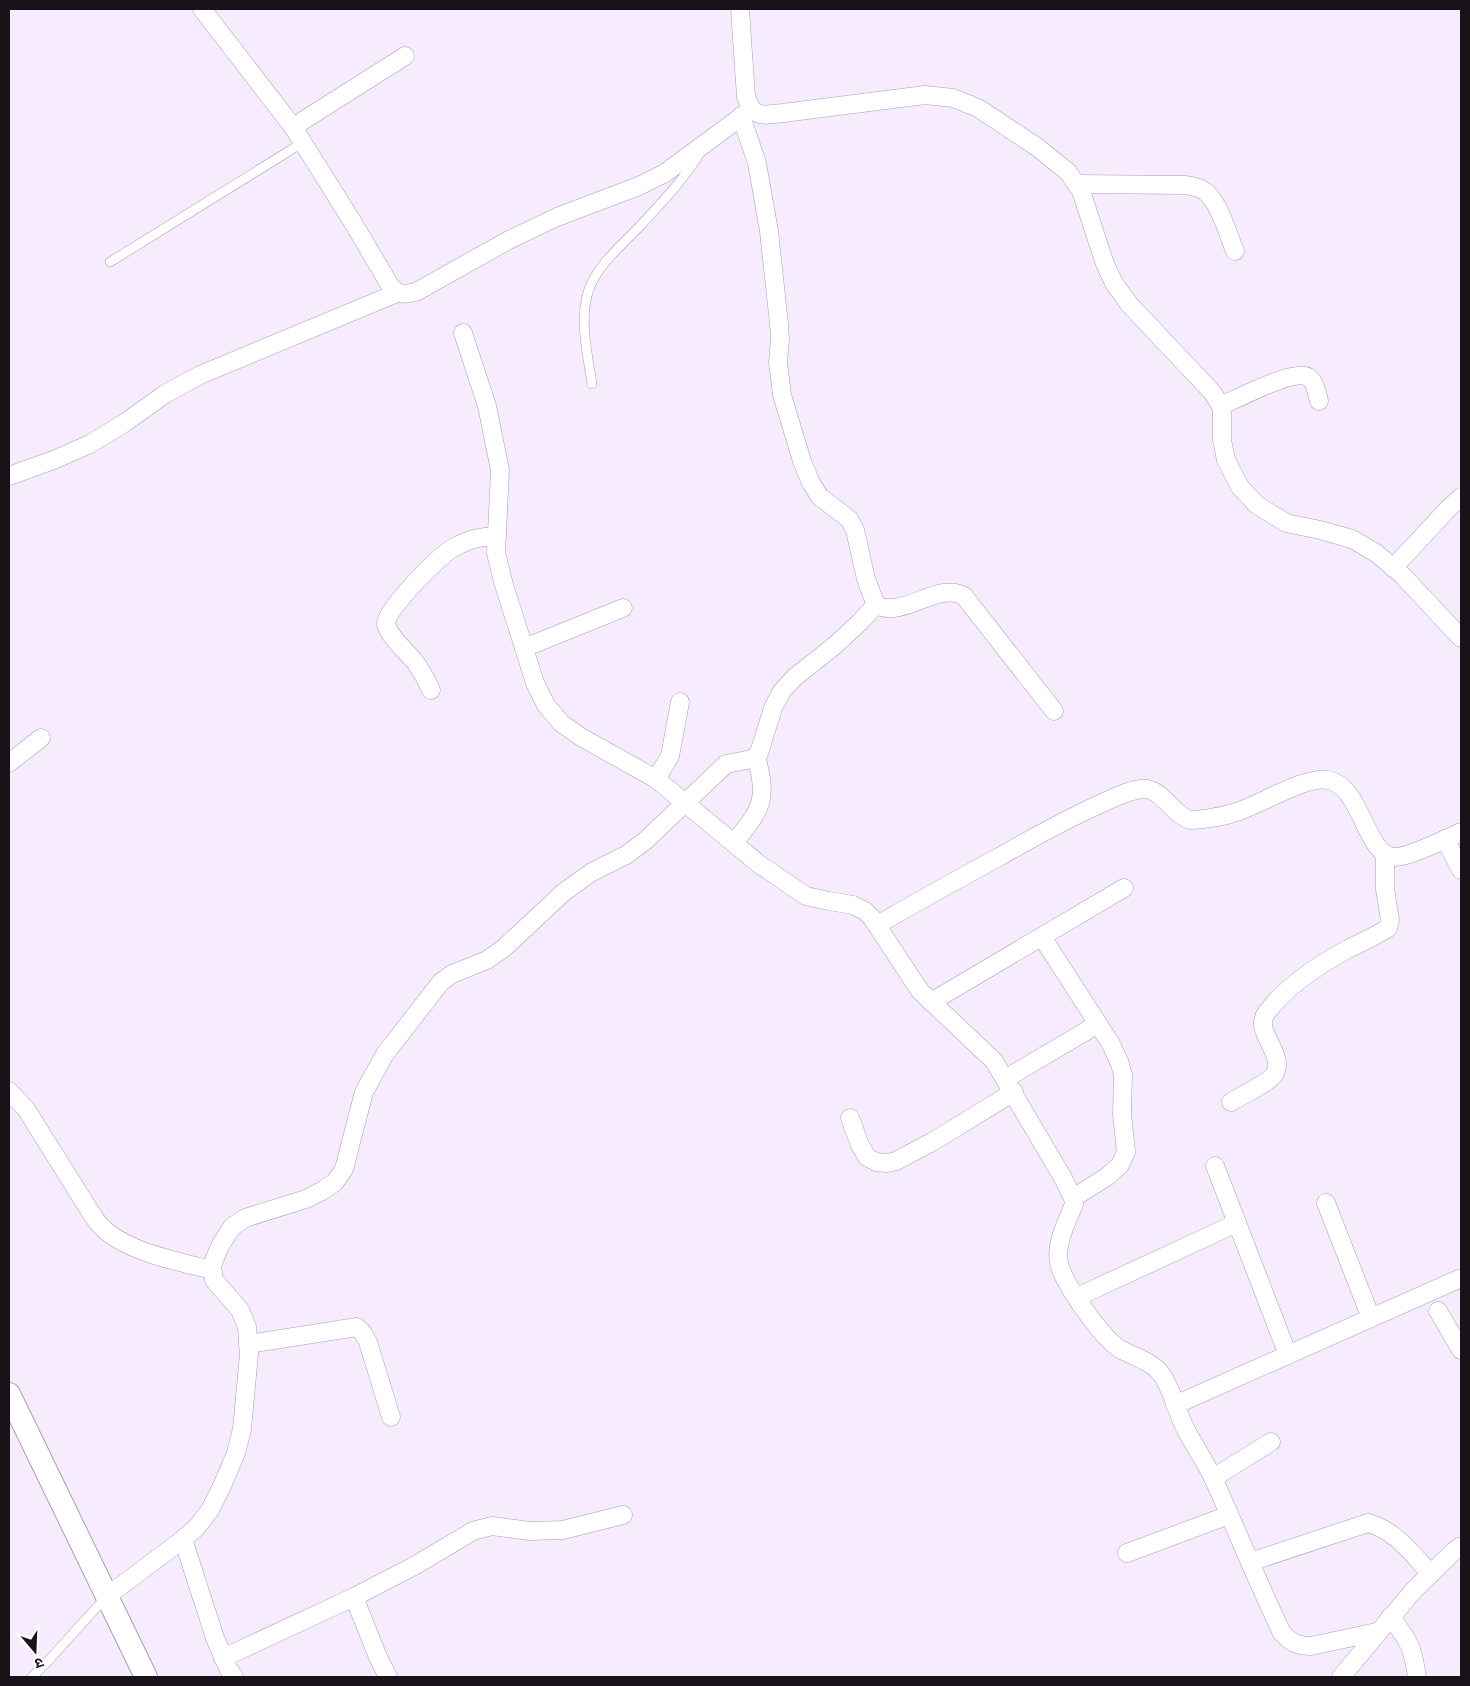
<svg xmlns="http://www.w3.org/2000/svg" width="1470" height="1686" font-family="'Varela Round','Noto Sans Devanagari',sans-serif">
<style>
.lines{fill:none;stroke-linecap:round;stroke-linejoin:round}
.service-casing{stroke:#a79eae;stroke-width:10}
.minor-casing{stroke:#a79eae;stroke-width:19}
.tertiary-casing{stroke:#a79eae;stroke-width:24}
.service{stroke:#fff;stroke-width:9}
.minor{stroke:#fff;stroke-width:18}
.tertiary{stroke:#fff;stroke-width:22}
</style>
<rect width="100%" height="100%" fill="#f6ecfe"/>
<g class="lines">
<defs>
<g id="service">
<polyline points="110,262 302,143"/>
<path d="M592 384C588 356 580 325 587 296 593 268 623 244 642 224 663 201 684 179 700 153"/>
<polyline points="32,1677 49,1660 106,1597"/>
</g>
<g id="minor">
<path d="M202 9 293 127 352 221 391 287C400 296 405 294 416 292L507 241 557 217 639 186 665 173 749 111"/>
<path d="M740 9 746 97C754 119 762 115 783 113L925 95 953 98 978 108 1037 147 1068 172 1081 191 1105 264 1114 283 1129 304 1212 392 1221 406 1222 415V440L1226 460 1240 487 1257 505 1286 523 1320 530 1352 539 1376 553 1402 575 1461 638"/>
<path d="M741 116 757 163 769 231 779 324 780 339 778 362 782 395 802 461 811 483 820 497 849 519 855 530 866 579 876 605C904 619 937 581 964 596L1054 711"/>
<polyline points="293,127 405,56"/>
<path d="M1076 184 1186 185C1191 186 1197 187 1201 189 1219 198 1227 233 1235 251"/>
<path d="M463 333 487 406 500 470 496 553 504 585 524 648 535 683 546 705 561 723 581 737 656 779 759 864 806 896 829 901 853 905 865 911 872 918 920 991 994 1061 1063 1178 1073 1198 1074 1204C1067 1222 1055 1243 1059 1263 1063 1283 1102 1338 1120 1349 1134 1357 1152 1361 1162 1375 1173 1391 1177 1413 1186 1430 1195 1447 1206 1463 1214 1480 1237 1531 1258 1583 1282 1633 1291 1643 1298 1646 1311 1646L1377 1632"/>
<path d="M1221 406C1236 399 1294 369 1308 377 1315 381 1317 393 1319 401"/>
<polyline points="9,476 56,459 90,444 126,422 165,394 200,375 397,293"/>
<polyline points="1393,568 1447,510 1461,497"/>
<polyline points="524,648 623,608"/>
<path d="M431 690C427 681 422 672 416 663 408 653 389 637 386 624 384 611 440 555 453 548 469 539 479 537 497 536"/>
<polyline points="9,763 41,738"/>
<polyline points="656,779 670,756 680,702"/>
<polyline points="1445,839 1461,870"/>
<path d="M734 843C762 808 768 801 756 756"/>
<path d="M877 925C917 902 958 879 999 857 1027 841 1056 825 1085 811 1103 803 1122 792 1141 789 1162 786 1172 816 1191 820 1197 820 1205 819 1210 818 1219 817 1228 815 1236 812 1260 805 1304 776 1328 780 1362 786 1365 855 1394 857 1410 857 1445 839 1461 832"/>
<polyline points="1042,937 1111,1044 1120,1064 1123,1075 1122,1114 1126,1152 1120,1165 1108,1176 1073,1198"/>
<polyline points="931,1002 1124,888"/>
<polyline points="1005,1079 1098,1024"/>
<path d="M9 1091 26 1109 93 1216C96 1220 99 1225 103 1228 127 1252 180 1262 212 1270"/>
<path d="M1231 1102C1241 1096 1266 1084 1273 1076 1289 1055 1251 1032 1267 1012 1287 986 1320 964 1348 949 1362 942 1376 936 1388 928L1390 920 1385 889V854"/>
<polyline points="850,1118 860,1145 867,1157 876,1162 887,1163 896,1161 932,1142 1014,1092"/>
<polyline points="1215,1166 1288,1355"/>
<polyline points="1326,1203 1371,1318"/>
<polyline points="1077,1297 1237,1223"/>
<polyline points="1438,1311 1461,1350"/>
<polyline points="248,1344 357,1327 363,1333 368,1342 391,1417"/>
<polyline points="1175,1405 1461,1278"/>
<polyline points="1213,1478 1271,1442"/>
<polyline points="183,1539 215,1638 228,1668 234,1677"/>
<polyline points="1127,1553 1229,1515"/>
<path d="M1250 1562 1368 1523C1395 1530 1412 1554 1431 1574"/>
<polyline points="106,1597 178,1543 196,1528 210,1510 222,1486 236,1453 242,1429 249,1354 247,1327 240,1310 214,1280 212,1265 220,1246 232,1227 245,1218 306,1199 322,1191 335,1182 344,1169 364,1092 385,1054 441,982 452,974 487,960 504,948 564,892 592,872 626,855 645,841 726,764 752,759 759,753 773,708 782,691 795,677 833,647 860,622 876,605"/>
<polyline points="354,1597 378,1657 388,1677"/>
<path d="M1390 1617C1409 1639 1413 1649 1417 1677"/>
<polyline points="223,1658 354,1597 414,1566 473,1531 492,1526 530,1531 563,1530 623,1515"/>
<polyline points="1341,1677 1414,1590 1454,1551 1461,1546"/>
</g>
<polyline id="tertiary" points="9,1394 146,1677"/>
</defs>
<!-- service casing -->
<use href="#service" class="service-casing"/>
<!-- minor casing -->
<use href="#minor" class="minor-casing"/>
<!-- tertiary casing -->
<use href="#tertiary" class="tertiary-casing"/>
<!-- service -->
<use href="#service" class="service"/>
<!-- minor -->
<use href="#minor" class="minor"/>
<!-- tertiary -->
<use href="#tertiary" class="tertiary"/>
</g>
<!-- border -->
<rect width="1470" height="1686" fill="none" stroke="#171319" stroke-width="20"/>
<!-- north arrow -->
<g transform="translate(35 1651) rotate(161)" stroke="#fefefe" stroke-width="4" paint-order="stroke">
<path d="M0-4L9 19L0 12L-9 19Z" fill="#171319"/>
<text y="-8" font-size="14" font-weight="bold" text-anchor="middle" fill="#171319">उ</text>
</g>
</svg>
